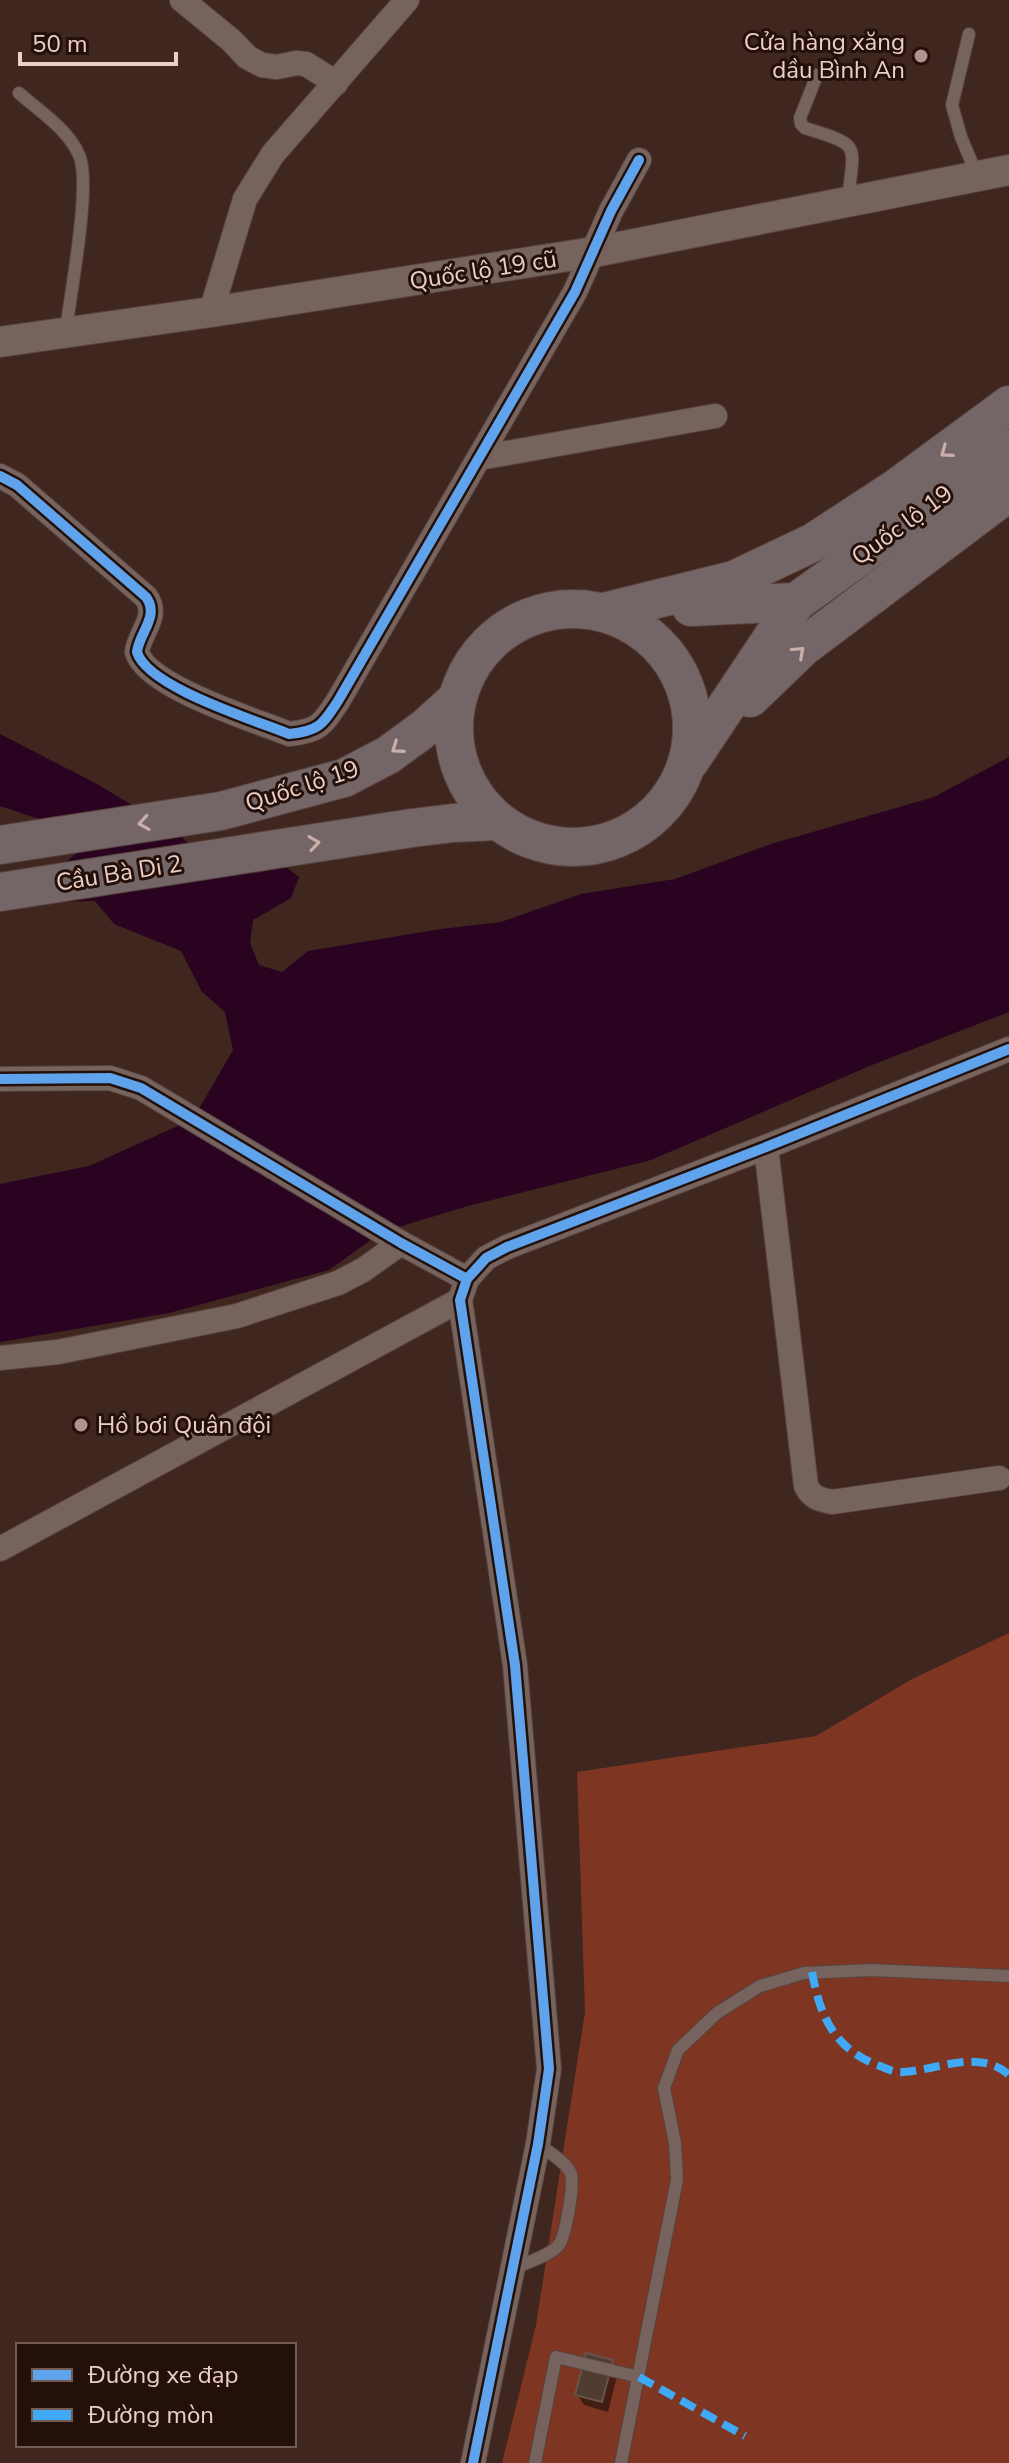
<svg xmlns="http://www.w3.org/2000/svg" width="1009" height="2463" font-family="'Nunito Sans',sans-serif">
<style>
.green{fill:#7e3522}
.water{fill:#2a0321}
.shadow{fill:#0007}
.building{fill:#513c31;stroke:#68544b;stroke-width:2}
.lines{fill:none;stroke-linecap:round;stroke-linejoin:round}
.service-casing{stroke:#58423e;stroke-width:14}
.minor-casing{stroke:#58423e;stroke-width:26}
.tertiary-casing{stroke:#58423e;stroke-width:32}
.trunk-casing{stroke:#58423e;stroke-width:40}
.service{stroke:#76635e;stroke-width:12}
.minor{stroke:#76635e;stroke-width:24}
.tertiary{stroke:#76635e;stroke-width:30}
.trunk{stroke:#746566;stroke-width:38}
.quiet{stroke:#3fa9f5;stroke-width:8;stroke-dasharray:16 8;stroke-linecap:butt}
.cycleway-casing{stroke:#24100a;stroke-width:15}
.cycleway{stroke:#60a3ed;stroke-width:10}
.oneway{stroke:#c9aea9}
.poi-dot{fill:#b0938c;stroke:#24100a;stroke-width:3}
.labels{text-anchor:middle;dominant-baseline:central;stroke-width:6;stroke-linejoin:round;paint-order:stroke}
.poi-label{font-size:24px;fill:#edcec6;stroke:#24100a;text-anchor:end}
.street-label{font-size:24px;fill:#edcec6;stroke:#24100a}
</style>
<rect width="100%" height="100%" fill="#3f261f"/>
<!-- green -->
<polygon class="green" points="1009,1633 1009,2463 502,2463 536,2325 585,2012 577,1772 816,1736 912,1679"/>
<!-- water -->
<polygon class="water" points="0,734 97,784 176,832 220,873 256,873 286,867 299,877 291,898 253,920 250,943 259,965 282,972 308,951 441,929 501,922 581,894 675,879 771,844 934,797 1009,757 1009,1012 872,1065 651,1160 468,1206 382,1232 329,1270 169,1313 0,1342 0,1184 89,1166 193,1119 233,1050 225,1012 202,992 181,951 114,924 95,901 54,902 53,876 74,855 86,848 69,829 0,806"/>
<!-- shadow -->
<polygon class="shadow" points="612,2362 618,2372 608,2412 584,2405 577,2394"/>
<!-- building -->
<polygon class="building" points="586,2353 613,2360 602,2402 575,2395"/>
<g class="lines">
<defs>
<g id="service">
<polyline points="969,34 952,105 961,137 977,175"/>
<path d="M817 75 800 118 801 124 805 128C862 146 854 142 848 200"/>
<path d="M19 93C39 111 68 129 79 155 92 183 70 295 66 331"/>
<path d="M513 2269C527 2262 547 2257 558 2246 566 2237 574 2185 571 2174 567 2162 548 2152 538 2144"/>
<polyline points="535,2463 556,2357 639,2377"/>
<polyline points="621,2463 677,2180 675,2143 664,2088 678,2050 717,2013 760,1986 804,1973 871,1970 1009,1976"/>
</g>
<g id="minor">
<polyline points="182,0 232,41 247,57 262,65 277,67 296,63 306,64 336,83"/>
<polyline points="211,312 245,199 273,154 407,0"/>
<polyline points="479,458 715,416"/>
<path d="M0 476 17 485 146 597C160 616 139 633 137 652 147 687 255 720 289 734 319 731 322 725 338 701L575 292 611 211 639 160"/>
<polyline points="0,1079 110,1078 141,1088 401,1243 467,1279 486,1258 507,1247 766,1147 1009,1049"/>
<path d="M766 1147 806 1486C812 1498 819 1499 832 1502L999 1478"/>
<polyline points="467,1279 460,1300 515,1665 549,2069 538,2144 473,2463"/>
<polyline points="0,1358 58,1352 237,1316 338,1283 363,1270 401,1243"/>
<polyline points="0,1549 460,1300"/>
</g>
<polyline id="tertiary" points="0,342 211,312 594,252 1009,170"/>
<g id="trunk">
<polyline points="691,607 796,602"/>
<circle cx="573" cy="728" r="119"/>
<polyline points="604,612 734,580 814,542 895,489 1009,405"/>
<polyline points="750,698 803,647 1009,492"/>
<polyline points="690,761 796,602 1009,449"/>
<polyline points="0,845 221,811 344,778 388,755 425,728 457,699"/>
<polyline points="0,892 412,828 453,823 497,821"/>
</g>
</defs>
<!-- service casing -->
<use href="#service" class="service-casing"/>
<!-- minor casing -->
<use href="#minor" class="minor-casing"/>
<!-- tertiary casing -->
<use href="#tertiary" class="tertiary-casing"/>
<!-- trunk casing -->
<use href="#trunk" class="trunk-casing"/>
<!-- service -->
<use href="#service" class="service"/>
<!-- minor -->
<use href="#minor" class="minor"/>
<!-- tertiary -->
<use href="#tertiary" class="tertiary"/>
<!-- trunk -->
<use href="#trunk" class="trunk"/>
<!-- quiet -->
<g class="quiet">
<path d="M812 1972C820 2017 835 2050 880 2066 887 2069 895 2073 903 2072 938 2070 979 2048 1009 2075"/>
<polyline points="639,2377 745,2436"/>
</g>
<defs>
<g id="cycleway">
<path d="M0 476 17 485 146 597C160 616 139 633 137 652 147 687 255 720 289 734 319 731 322 725 338 701L575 292 611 211 639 160"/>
<polyline points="0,1079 110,1078 141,1088 401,1243 467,1279 486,1258 507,1247 766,1147 1009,1049"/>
<polyline points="467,1279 460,1300 515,1665 549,2069 538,2144 473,2463"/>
</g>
</defs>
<!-- cycleway casing -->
<use href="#cycleway" class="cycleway-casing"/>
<!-- cycleway -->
<use href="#cycleway" class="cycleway"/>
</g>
<!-- one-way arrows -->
<defs><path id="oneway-chevron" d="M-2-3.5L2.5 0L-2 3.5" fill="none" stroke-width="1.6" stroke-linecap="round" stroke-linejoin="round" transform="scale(2)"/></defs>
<g class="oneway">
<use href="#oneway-chevron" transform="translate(946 452) rotate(144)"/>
<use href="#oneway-chevron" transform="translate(799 652) rotate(-42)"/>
<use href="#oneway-chevron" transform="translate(397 748) rotate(145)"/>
<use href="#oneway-chevron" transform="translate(144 823) rotate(171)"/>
<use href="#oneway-chevron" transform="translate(314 843) rotate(-8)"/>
</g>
<!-- markers -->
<g class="poi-dot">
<circle cx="921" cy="56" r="8"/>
<circle cx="81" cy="1425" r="8"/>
</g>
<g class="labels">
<!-- poi labels -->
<g class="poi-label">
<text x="905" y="42">Cửa hàng xăng<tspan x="905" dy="28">dầu Bình An</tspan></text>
<text x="97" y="1425" text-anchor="start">Hồ bơi Quân đội</text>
</g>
<!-- street labels -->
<g class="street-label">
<text transform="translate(483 270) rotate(-9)">Quốc lộ 19 cũ</text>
<text transform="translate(902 525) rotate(-36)">Quốc lộ 19</text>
<text transform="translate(302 786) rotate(-18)">Quốc lộ 19</text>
<text transform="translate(119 873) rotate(-9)">Cầu Bà Di 2</text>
</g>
</g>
<!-- legend -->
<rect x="16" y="2343" width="280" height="104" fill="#24100a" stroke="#745c55" stroke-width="2"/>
<rect x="32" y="2369" width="40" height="12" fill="#60a3ed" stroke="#745c55" stroke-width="2"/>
<text x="88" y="2383" font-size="24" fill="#edcec6">Đường xe đạp</text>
<rect x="32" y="2409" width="40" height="12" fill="#3fa9f5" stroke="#745c55" stroke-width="2"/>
<text x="88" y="2423" font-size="24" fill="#edcec6">Đường mòn</text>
<!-- scale -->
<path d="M20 52v12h156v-12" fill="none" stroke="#edcec6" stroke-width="4"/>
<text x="32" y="52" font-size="24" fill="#edcec6" stroke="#24100a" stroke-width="6" paint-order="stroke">50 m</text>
</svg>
